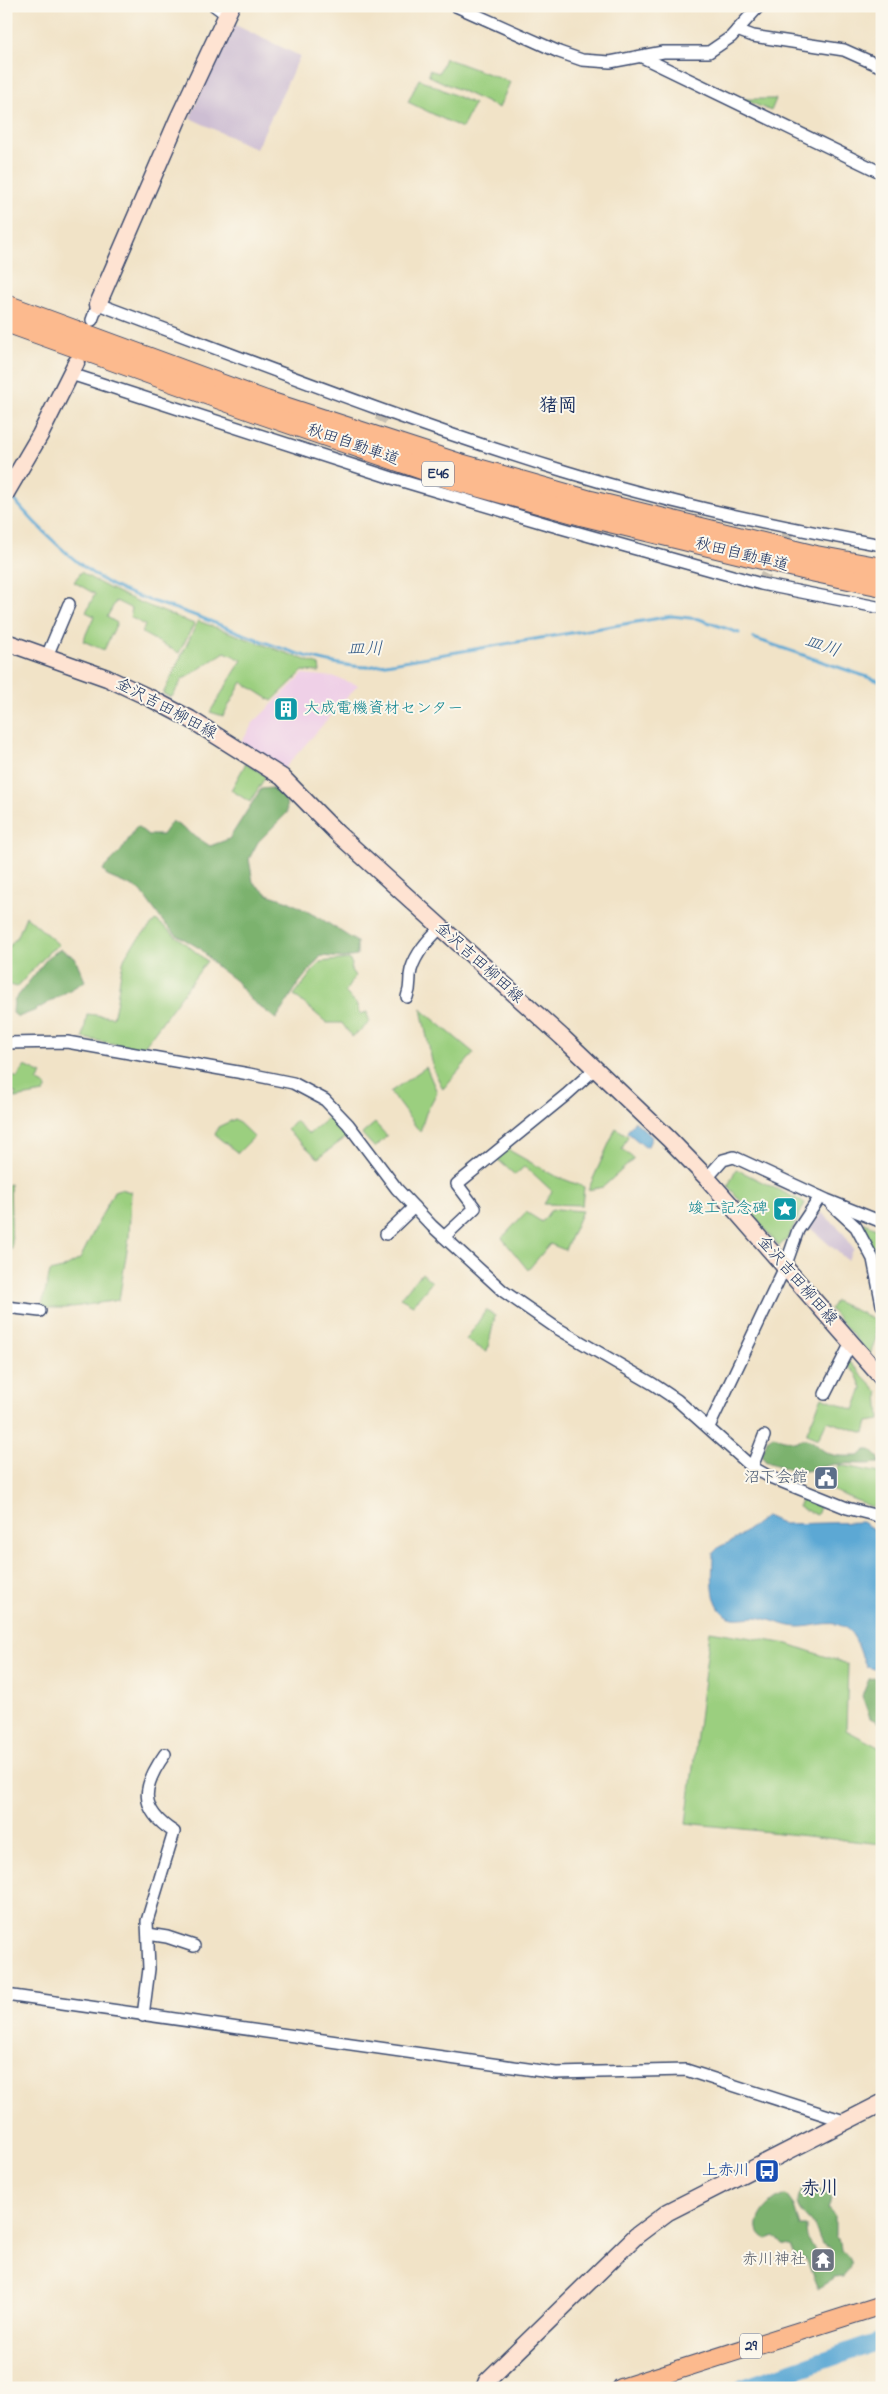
<svg xmlns="http://www.w3.org/2000/svg" width="888" height="2394" font-family="'Indie Flower','Klee One',sans-serif">
<style>
.built{fill:#efd0e7}
.industrial{fill:#cdbed3}
.green{fill:#9bcf7f;stroke:#5b7f6e}
.forest{fill:#7cb26e;stroke:#4c7066}
.water{fill:#5ba8d4;stroke:#3b6c99}
.lines{fill:none;stroke-linecap:round;stroke-linejoin:round}
.stream{stroke:#5ba8d4;stroke-width:3}
.river{stroke:#5ba8d4;stroke-width:18}
.street-tunnel{stroke:#c6bfb2;stroke-width:11;stroke-dasharray:11 5.5;stroke-linecap:butt}
.street-casing{stroke:#3b4a6e;stroke-width:14}
.secondary-casing{stroke:#3b4a6e;stroke-width:19}
.primary-casing{stroke:#3b4a6e;stroke-width:20}
.highway-casing{stroke:#3b4a6e;stroke-width:22}
.street{stroke:#fff;stroke-width:11}
.secondary{stroke:#fee3d2;stroke-width:16}
.primary{stroke:#fcba8e;stroke-width:18}
.highway{stroke:#fcba8e;stroke-width:20}
.labels{text-anchor:middle;dominant-baseline:central;stroke-width:4;stroke-linejoin:round;paint-order:stroke}
.shield{fill:#fbf7ec;stroke:#5e6b89;stroke-width:1}
.shield-label{font-size:15px;font-weight:bold;fill:#1b2f5e}
.street-label{font-size:16px;fill:#1b2f5e;stroke:#fbf7ec}
.culture-label{font-size:16px;fill:#0d838f;stroke:#fbf7ec;text-anchor:start}
.service-label{font-size:16px;fill:#4e5e75;stroke:#fbf7ec;text-anchor:end}
.transit-label{font-size:16px;fill:#164399;stroke:#fbf7ec;text-anchor:end}
.worship-label{font-size:16px;fill:#5b616d;stroke:#fbf7ec;text-anchor:end}
.water-label{font-size:18px;font-style:italic;fill:#315987;stroke:#fbf7ec}
.quarter-label{font-size:19px;font-weight:bold;fill:#1b2f5e;stroke:#fbf7ec}
</style>
<rect width="100%" height="100%" fill="#fbf7ec"/>
<filter id="ink" filterUnits="userSpaceOnUse"><feTurbulence type="fractalNoise" baseFrequency=".02" numOctaves="2"/><feDisplacementMap in="SourceGraphic" scale="10" xChannelSelector="R" yChannelSelector="G"/><feConvolveMatrix kernelMatrix="1 2 1 2 8 2 1 2 1" color-interpolation-filters="sRGB"/></filter>
<filter id="wash" filterUnits="userSpaceOnUse"><feTurbulence type="fractalNoise" baseFrequency=".0096" numOctaves="4" result="noise"/><feDisplacementMap in="SourceGraphic" scale="20" xChannelSelector="R" yChannelSelector="G"/><feGaussianBlur stdDeviation="1.12" result="paint"/><feColorMatrix in="noise" values="0 0 0 0 0 0 0 0 0 0 0 0 0 0 0 0 0 1.4 0 .05"/><feComposite in="paint" operator="in"/></filter>
<g filter="url(#wash)">
<rect width="100%" height="100%" fill="#f1e3c7"/>
<!-- built -->
<polygon class="built" points="303,674 334,677 358,685 282,771 241,743 253,723"/>
<!-- industrial -->
<g class="industrial">
<polygon points="231,23 300,56 256,149 190,118"/>
<polygon points="822,1213 841,1230 854,1249 847,1260 810,1228"/>
</g>
<!-- green -->
<g class="green">
<polygon points="445,58 510,82 499,108 429,76 429,70 439,73"/>
<polygon points="419,79 474,104 462,128 408,102"/>
<polygon points="743,99 776,99 771,111"/>
<path d="M81 572C116 595 155 608 194 624L179 653 142 633 145 625 130 617 132 609 116 601 107 617 117 623 104 650 83 641 94 616 86 612 95 594 74 582Z"/>
<polygon points="198,621 311,662 319,665 320,672 303,671 272,701 242,682 223,716 210,712 242,660 225,652 182,680 172,697 163,694"/>
<polygon points="246,763 266,776 250,802 231,790"/>
<polygon points="26,916 59,945 50,951 17,987 6,984 6,950 18,936"/>
<path d="M156 920 207 961 142 1049 83 1038 87 1014 113 1017C119 999 118 978 124 960 129 945 146 932 156 920Z"/>
<polygon points="349,959 352,964 351,970 355,976 345,992 357,1005 360,1014 367,1012 369,1023 352,1037 342,1023 327,1023 294,995 320,962"/>
<polygon points="421,1009 474,1053 443,1089 434,1071"/>
<polygon points="25,1066 42,1074 37,1081 47,1087 44,1093 15,1098 16,1093 6,1092 6,1072 17,1078"/>
<polygon points="426,1067 437,1092 426,1113 420,1132 390,1092"/>
<polygon points="329,1117 339,1123 348,1136 318,1158 287,1130 295,1121 309,1134"/>
<polygon points="235,1119 254,1137 238,1153 215,1135 218,1127"/>
<polygon points="375,1123 387,1136 375,1148 362,1134"/>
<polygon points="616,1128 628,1136 622,1149 634,1159 603,1187 588,1190"/>
<polygon points="507,1149 553,1175 584,1187 582,1205 544,1204 552,1191 525,1166 515,1175 496,1158"/>
<polygon points="736,1169 805,1203 788,1238 779,1246 728,1186"/>
<polygon points="10,1184 12,1249 6,1249 6,1185"/>
<polygon points="120,1189 131,1192 129,1237 119,1300 66,1308 41,1308 50,1272 62,1269 80,1259 114,1191"/>
<polygon points="557,1209 582,1211 565,1250 550,1244 528,1270 502,1238 526,1212 542,1222 550,1211"/>
<polygon points="864,1223 882,1230 882,1274 862,1226"/>
<polygon points="422,1273 432,1282 413,1305 400,1298"/>
<polygon points="835,1301 874,1319 876,1338 870,1355 830,1309"/>
<polygon points="486,1310 495,1316 487,1352 466,1340"/>
<polygon points="849,1361 878,1392 880,1420 868,1422 865,1433 827,1421 818,1439 806,1434 822,1397 854,1410 862,1388 856,1374 846,1364"/>
<polygon points="839,1465 880,1473 882,1505 872,1507 829,1489"/>
<polygon points="802,1499 820,1507 817,1515 798,1507"/>
<polygon points="710,1631 788,1644 848,1664 846,1730 882,1749 882,1844 686,1823"/>
</g>
<!-- forest -->
<g class="forest">
<polygon points="272,788 286,800 287,813 258,842 249,859 253,882 267,894 288,901 323,920 357,942 357,956 343,958 321,956 299,983 276,1019 250,999 236,981 216,966 201,949 177,935 164,923 140,890 107,876 103,869 121,851 137,826 148,835 162,835 172,821 210,846 229,839 261,789"/>
<polygon points="61,949 75,958 85,981 34,1011 18,1017 13,1013 14,1001 49,956"/>
<path d="M773 1436 795 1442C814 1433 814 1448 830 1454 839 1457 850 1456 859 1456L866 1450H871L879 1458V1463C865 1465 853 1463 839 1464 827 1464 814 1471 804 1471 792 1470 777 1466 765 1461L762 1455 767 1440Z"/>
<polygon points="882,1676 882,1724 870,1718 862,1696 869,1679"/>
<path d="M816 2189 830 2194 832 2198 828 2208 835 2216V2236L841 2242 842 2250C853 2260 853 2266 843 2277L835 2278 818 2288 806 2259 795 2257 790 2246 783 2245 775 2236 767 2239C744 2229 769 2198 786 2195L794 2206 800 2226H806C806 2242 809 2238 814 2249 817 2257 816 2264 823 2271H828L831 2266V2248L822 2244C819 2238 818 2232 814 2227 805 2214 790 2207 801 2190Z"/>
</g>
<!-- water -->
<g class="water">
<polygon points="635,1121 652,1137 648,1146 645,1147 627,1132"/>
<path d="M766 1516 784 1524 862 1522 873 1529 882 1543V1671L867 1667C859 1654 858 1633 842 1626 829 1620 813 1627 800 1627 785 1627 771 1619 756 1617 748 1617 740 1619 733 1618 707 1612 713 1572 713 1553L719 1547 736 1539Z"/>
</g>
<g class="lines">
<!-- stream -->
<g class="stream">
<path d="M11 496C37 527 77 567 113 586 137 598 166 605 191 614 244 633 313 666 368 667L672 616 699 619 739 633"/>
<polyline points="753,638 882,682"/>
</g>
<!-- river -->
<polyline class="river" points="743,2388 882,2340"/>
</g>
</g>
<g filter="url(#ink)">
<g class="lines">
<!-- street-tunnel -->
<g class="street-tunnel">
<polyline points="358,466 385,411"/>
<polyline points="761,584 790,529"/>
</g>
<defs>
<g id="street">
<polyline points="215,6 227,15"/>
<polyline points="456,6 559,52 582,60 610,62 663,52 709,52 731,37 759,6"/>
<polyline points="737,30 753,36 844,50 882,67"/>
<polyline points="642,57 882,173"/>
<path d="M92 320 98 304C253 362 407 423 564 471 668 503 775 526 882 545"/>
<polyline points="71,374 392,478 547,524 761,584 882,608"/>
<polyline points="47,656 69,604"/>
<path d="M407 997C412 984 408 982 411 970 416 953 428 940 440 928"/>
<polyline points="6,1043 67,1042 249,1074 293,1083 325,1100 348,1124 397,1189 432,1226 503,1291 555,1327 653,1384 677,1400 752,1467 770,1477 847,1508 882,1517"/>
<polyline points="707,1178 723,1160 734,1157 827,1200 882,1222"/>
<polyline points="832,1205 856,1227 873,1259 882,1305"/>
<polyline points="386,1234 414,1207"/>
<polyline points="444,1237 475,1208 457,1184 566,1095 595,1069"/>
<polyline points="6,1307 40,1311"/>
<polyline points="825,1394 851,1343"/>
<polyline points="709,1427 785,1267 798,1230 820,1197"/>
<polyline points="752,1467 764,1436"/>
<polyline points="148,1934 167,1937 194,1946"/>
<polyline points="6,1995 556,2073 686,2070 844,2121"/>
<path d="M143 2016 149 1969 147 1921 174 1832C138 1809 142 1786 165 1754"/>
</g>
<g id="secondary">
<polyline points="98,304 178,119 231,6"/>
<polyline points="6,493 40,435 76,363"/>
<polyline points="6,642 107,678 150,698 190,719 282,777 337,833 562,1037 669,1139 707,1178 882,1378"/>
<polyline points="484,2388 487,2381 636,2236 668,2212 882,2103"/>
</g>
<polyline id="primary" points="621,2388 882,2305"/>
<g id="highway">
<polyline points="6,305 266,401 457,463 591,501 816,556 882,568"/>
<polyline points="6,322 259,413 451,479 585,516 811,571 882,586"/>
</g>
</defs>
<!-- street casing -->
<use href="#street" class="street-casing"/>
<!-- secondary casing -->
<use href="#secondary" class="secondary-casing"/>
<!-- primary casing -->
<use href="#primary" class="primary-casing"/>
<!-- highway casing -->
<use href="#highway" class="highway-casing"/>
<!-- street -->
<use href="#street" class="street"/>
<!-- secondary -->
<use href="#secondary" class="secondary"/>
<!-- primary -->
<use href="#primary" class="primary"/>
<!-- highway -->
<use href="#highway" class="highway"/>
</g>
</g>
<!-- icons -->
<defs>
<symbol id="building-square" viewBox="-11 -11 22 22"><rect x="-9" y="-9" width="18" height="18" rx="4" fill="#0f9aa8" stroke="#fbf7ec"/><path d="M-4-6H4V6H1V3H-1V6H-4ZM-2.5-4.3h1.7v1.8h-1.7ZM.8-4.3h1.7v1.8H.8ZM-2.5-1h1.7V.8h-1.7ZM.8-1h1.7V.8H.8Z" fill="#fff"/></symbol>
<symbol id="sight-square" viewBox="-11 -11 22 22"><rect x="-9" y="-9" width="18" height="18" rx="4" fill="#0f9aa8" stroke="#fbf7ec"/><path d="M0-6L1.8-2.2L6-1.7L2.9 1.2L3.7 5.4L0 3.3L-3.7 5.4L-2.9 1.2L-6-1.7L-1.8-2.2Z" fill="#fff"/></symbol>
<symbol id="civic-square" viewBox="-11 -11 22 22"><rect x="-9" y="-9" width="18" height="18" rx="4" fill="#5c6f8a" stroke="#fbf7ec"/><path d="M-.6-6.5H3V-4.5H.6V-3L4-1V1h2V6H-6V1h2V-1L-.6-3ZM-1.2 2.5V6h2.4V2.5Z" fill="#fff"/></symbol>
<symbol id="bus-square" viewBox="-11 -11 22 22"><rect x="-9" y="-9" width="18" height="18" rx="4" fill="#1a4fb4" stroke="#fbf7ec"/><path d="M-5-6H5V4H4V6H2V4H-2V6H-4V4H-5ZM-3.5-4V0h7V-4ZM-3.5 1.2v1.5H-2V1.2ZM2 1.2v1.5H3.5V1.2Z" fill="#fff"/></symbol>
<symbol id="temple-square" viewBox="-11 -11 22 22"><rect x="-9" y="-9" width="18" height="18" rx="4" fill="#6b7280" stroke="#fbf7ec"/><path d="M0-6L5-2H3V0L6.5 2.5H4V6H1.5V3h-3V6H-4V2.5H-6.5L-3 0V-2H-5Z" fill="#fff"/></symbol>
</defs>
<g fill-rule="evenodd">
<use href="#building-square" x="272" y="695" width="28" height="28"/>
<use href="#sight-square" x="771" y="1195" width="28" height="28"/>
<use href="#civic-square" x="812" y="1464" width="28" height="28"/>
<use href="#bus-square" x="753" y="2157" width="28" height="28"/>
<use href="#temple-square" x="809" y="2246" width="28" height="28"/>
</g>
<g class="labels">
<!-- shield labels -->
<g class="shield">
<rect x="422" y="461.5" width="32" height="25" rx="4"/>
<rect x="740" y="2333.5" width="22" height="25" rx="4"/>
</g>
<g class="shield-label">
<text x="438" y="474">E46</text>
<text x="751" y="2346">29</text>
</g>
<!-- street labels -->
<g class="street-label">
<text transform="translate(353 445) rotate(19)">秋田自動車道</text>
<text transform="translate(742 555) rotate(14)">秋田自動車道</text>
<text transform="translate(166 709) rotate(28)">金沢吉田柳田線</text>
<text transform="translate(479 963) rotate(42)">金沢吉田柳田線</text>
<text transform="translate(797 1281) rotate(49)">金沢吉田柳田線</text>
</g>
<!-- culture labels -->
<g class="culture-label">
<text x="304" y="709">大成電機資材センター</text>
<text x="768" y="1209" text-anchor="end">竣工記念碑</text>
</g>
<!-- service labels -->
<g class="service-label">
<text x="808" y="1478">沼下会館</text>
</g>
<!-- transit labels -->
<g class="transit-label">
<text x="750" y="2171">上赤川</text>
</g>
<!-- worship labels -->
<g class="worship-label">
<text x="806" y="2260">赤川神社</text>
</g>
<!-- water labels -->
<g class="water-label">
<text transform="translate(822 647) rotate(19)">皿川</text>
<text x="365" y="650">皿川</text>
</g>
<!-- quarter labels -->
<g class="quarter-label">
<text x="558" y="406">猪岡</text>
<text x="820" y="2189">赤川</text>
</g>
</g>
<!-- margin -->
<rect width="888" height="2394" fill="none" stroke="#fbf7ec" stroke-width="25"/>
</svg>
